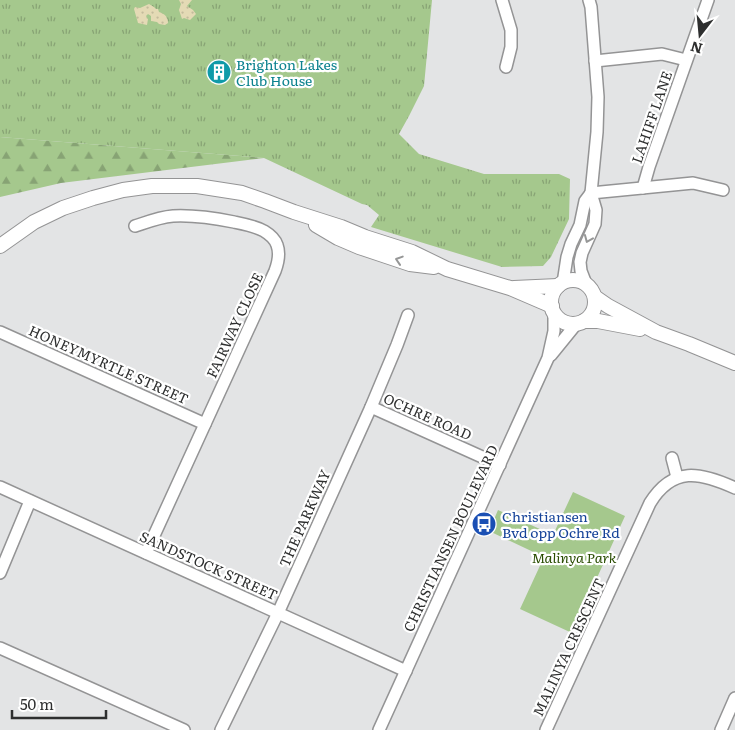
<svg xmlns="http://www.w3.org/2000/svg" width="735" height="730" font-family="Literata,serif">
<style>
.grass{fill:url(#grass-tufts)}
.forest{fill:url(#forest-firs)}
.sand{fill:url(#sand-dots)}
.park{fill:#a5c88d}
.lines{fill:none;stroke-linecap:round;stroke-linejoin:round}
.minor-casing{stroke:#949495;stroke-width:14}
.tertiary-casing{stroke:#949495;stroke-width:16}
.minor{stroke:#fff;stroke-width:11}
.tertiary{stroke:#fff;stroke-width:14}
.oneway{stroke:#969797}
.labels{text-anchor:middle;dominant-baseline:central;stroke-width:4.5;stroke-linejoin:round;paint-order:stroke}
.culture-label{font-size:14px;fill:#0d838f;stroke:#fff;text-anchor:start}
.street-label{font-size:14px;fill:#2e2f2f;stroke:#fff}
.transit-label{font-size:14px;fill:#164399;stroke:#fff;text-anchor:start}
.park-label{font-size:14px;font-style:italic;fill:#294c00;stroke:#fff}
</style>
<defs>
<pattern id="grass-tufts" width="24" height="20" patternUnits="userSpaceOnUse" patternTransform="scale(1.25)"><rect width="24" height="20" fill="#a5c88d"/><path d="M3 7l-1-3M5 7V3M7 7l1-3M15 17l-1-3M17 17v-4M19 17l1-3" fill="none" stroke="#87a374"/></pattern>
<pattern id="forest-firs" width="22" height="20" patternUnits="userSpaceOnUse" patternTransform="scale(1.25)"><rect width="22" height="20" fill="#a5c88d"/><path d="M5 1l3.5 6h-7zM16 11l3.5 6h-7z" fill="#87a374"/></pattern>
<pattern id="sand-dots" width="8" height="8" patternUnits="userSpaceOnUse" patternTransform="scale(1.25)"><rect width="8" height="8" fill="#e4dab5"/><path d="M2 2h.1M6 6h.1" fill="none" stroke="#c4bb9c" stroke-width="1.8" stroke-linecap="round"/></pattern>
</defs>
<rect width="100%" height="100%" fill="#e3e4e5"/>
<!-- grass -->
<polygon class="grass" points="0,0 432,0 424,86 409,116 399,134 419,154 484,174 559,174 570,179 569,219 551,257 543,266 502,267 371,227 379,215 367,205 362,204 264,158 0,137"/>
<!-- forest -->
<polygon class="forest" points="0,137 264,158 61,183 0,197"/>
<!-- sand -->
<g class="sand">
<polygon points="179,0 192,0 187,6 193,10 196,14 190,20 184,18 182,19 179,10 181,4"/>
<path d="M149 4 154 7 156 9H158L159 12C165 14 168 17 168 23L165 25 159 24 157 22 151 21V16L148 14 146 16 148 19 147 25 138 23 134 9 135 7 140 8Z"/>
</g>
<!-- park -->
<polygon class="park" points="573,492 625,516 572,633 520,609 544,557 489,531 498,510 553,535"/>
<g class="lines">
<defs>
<g id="minor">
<polyline points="502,0 511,30 511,47 506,67"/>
<polyline points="595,61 662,54 686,60"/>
<polyline points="643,188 649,167 708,0"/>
<polyline points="591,193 693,183 723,190"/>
<path d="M135 226C147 222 160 217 173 216 193 215 214 218 234 222 244 224 255 226 264 231 269 234 275 239 277 245 280 253 278 263 275 271L146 553"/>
<polyline points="563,283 567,257 571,244 580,225 585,201 591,193"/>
<polyline points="586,284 581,271 580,262 582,253 595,224 596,210 591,193 597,132 598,97 591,7 589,0"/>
<polyline points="0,332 205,424"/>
<polyline points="551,355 577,323"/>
<polyline points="371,407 500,465"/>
<polyline points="672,458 677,477"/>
<polyline points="0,487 406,671"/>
<polyline points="0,573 30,501"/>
<polyline points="0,648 184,730"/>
<polyline points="221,730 278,613 371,407 397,345 408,315"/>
<polyline points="379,730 548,358 554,331 554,313"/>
<path d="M546 730 650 503C673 466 700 472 735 488"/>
<polyline points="721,730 735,698"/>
</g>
<g id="tertiary">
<polyline points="316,225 338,238 359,247 410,264 434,267"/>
<polyline points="0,246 34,222 63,208 93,198 123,190 152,186 197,186 242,193 265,201 294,212 341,227 365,237 412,252 447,269 510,288 552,306"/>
<circle cx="573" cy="302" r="22"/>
<polyline points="514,288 558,286"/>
<polyline points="595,297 608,306 656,332 689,344 735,363"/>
<polyline points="584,321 598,321 640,329"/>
</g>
</defs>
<!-- minor casing -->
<use href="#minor" class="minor-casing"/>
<!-- tertiary casing -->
<use href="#tertiary" class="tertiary-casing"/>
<!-- minor -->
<use href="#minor" class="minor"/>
<!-- tertiary -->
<use href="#tertiary" class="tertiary"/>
</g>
<!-- one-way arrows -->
<defs><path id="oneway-chevron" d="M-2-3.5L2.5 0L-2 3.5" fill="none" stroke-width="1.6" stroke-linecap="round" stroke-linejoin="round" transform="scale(1.25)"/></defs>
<g class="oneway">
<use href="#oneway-chevron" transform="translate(588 239) rotate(113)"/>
<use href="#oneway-chevron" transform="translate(399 260) rotate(-162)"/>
</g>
<!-- icons -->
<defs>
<symbol id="building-disc" viewBox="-11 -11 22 22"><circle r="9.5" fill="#0f9aa8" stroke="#fff"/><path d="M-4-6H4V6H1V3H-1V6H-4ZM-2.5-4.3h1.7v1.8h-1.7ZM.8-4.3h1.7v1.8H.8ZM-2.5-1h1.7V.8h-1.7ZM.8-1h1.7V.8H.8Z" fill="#fff"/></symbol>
<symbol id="bus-disc" viewBox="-11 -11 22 22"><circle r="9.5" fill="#1a4fb4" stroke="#fff"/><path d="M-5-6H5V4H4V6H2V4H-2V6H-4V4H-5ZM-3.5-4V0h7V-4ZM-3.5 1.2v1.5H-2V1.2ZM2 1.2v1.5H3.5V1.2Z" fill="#fff"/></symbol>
</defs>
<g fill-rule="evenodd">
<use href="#building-disc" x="205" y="58" width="28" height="28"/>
<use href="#bus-disc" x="470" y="510" width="28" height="28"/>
</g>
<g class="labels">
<!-- culture labels -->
<g class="culture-label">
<text x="236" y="64">Brighton Lakes<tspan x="236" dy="16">Club House</tspan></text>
</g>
<!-- street labels -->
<g class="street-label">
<text transform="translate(651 117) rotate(-71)">LAHIFF LANE</text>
<text transform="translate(234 325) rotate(-65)">FAIRWAY CLOSE</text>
<text transform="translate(109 364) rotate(24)">HONEYMYRTLE STREET</text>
<text transform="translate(428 416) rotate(24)">OCHRE ROAD</text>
<text transform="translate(304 518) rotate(-66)">THE PARKWAY</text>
<text transform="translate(450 538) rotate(-65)">CHRISTIANSEN BOULEVARD</text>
<text transform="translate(209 565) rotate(24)">SANDSTOCK STREET</text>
<text transform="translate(568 647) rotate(-65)">MALINYA CRESCENT</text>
</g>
<!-- transit labels -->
<g class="transit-label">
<text x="502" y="516">Christiansen<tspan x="502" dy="16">Bvd opp Ochre Rd</tspan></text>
</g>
<!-- park labels -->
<g class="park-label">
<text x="574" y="557">Malinya Park</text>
</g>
</g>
<!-- north arrow -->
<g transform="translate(700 35) rotate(196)" stroke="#ffffff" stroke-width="4" paint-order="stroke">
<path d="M0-4L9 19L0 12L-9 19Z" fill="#2e2f2f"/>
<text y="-8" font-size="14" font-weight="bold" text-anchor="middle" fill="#2e2f2f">N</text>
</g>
<!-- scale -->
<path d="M12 710v8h94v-8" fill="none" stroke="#2e2f2f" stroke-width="2.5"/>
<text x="20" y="710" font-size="15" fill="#2e2f2f" stroke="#ffffff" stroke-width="4" paint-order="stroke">50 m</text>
</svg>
